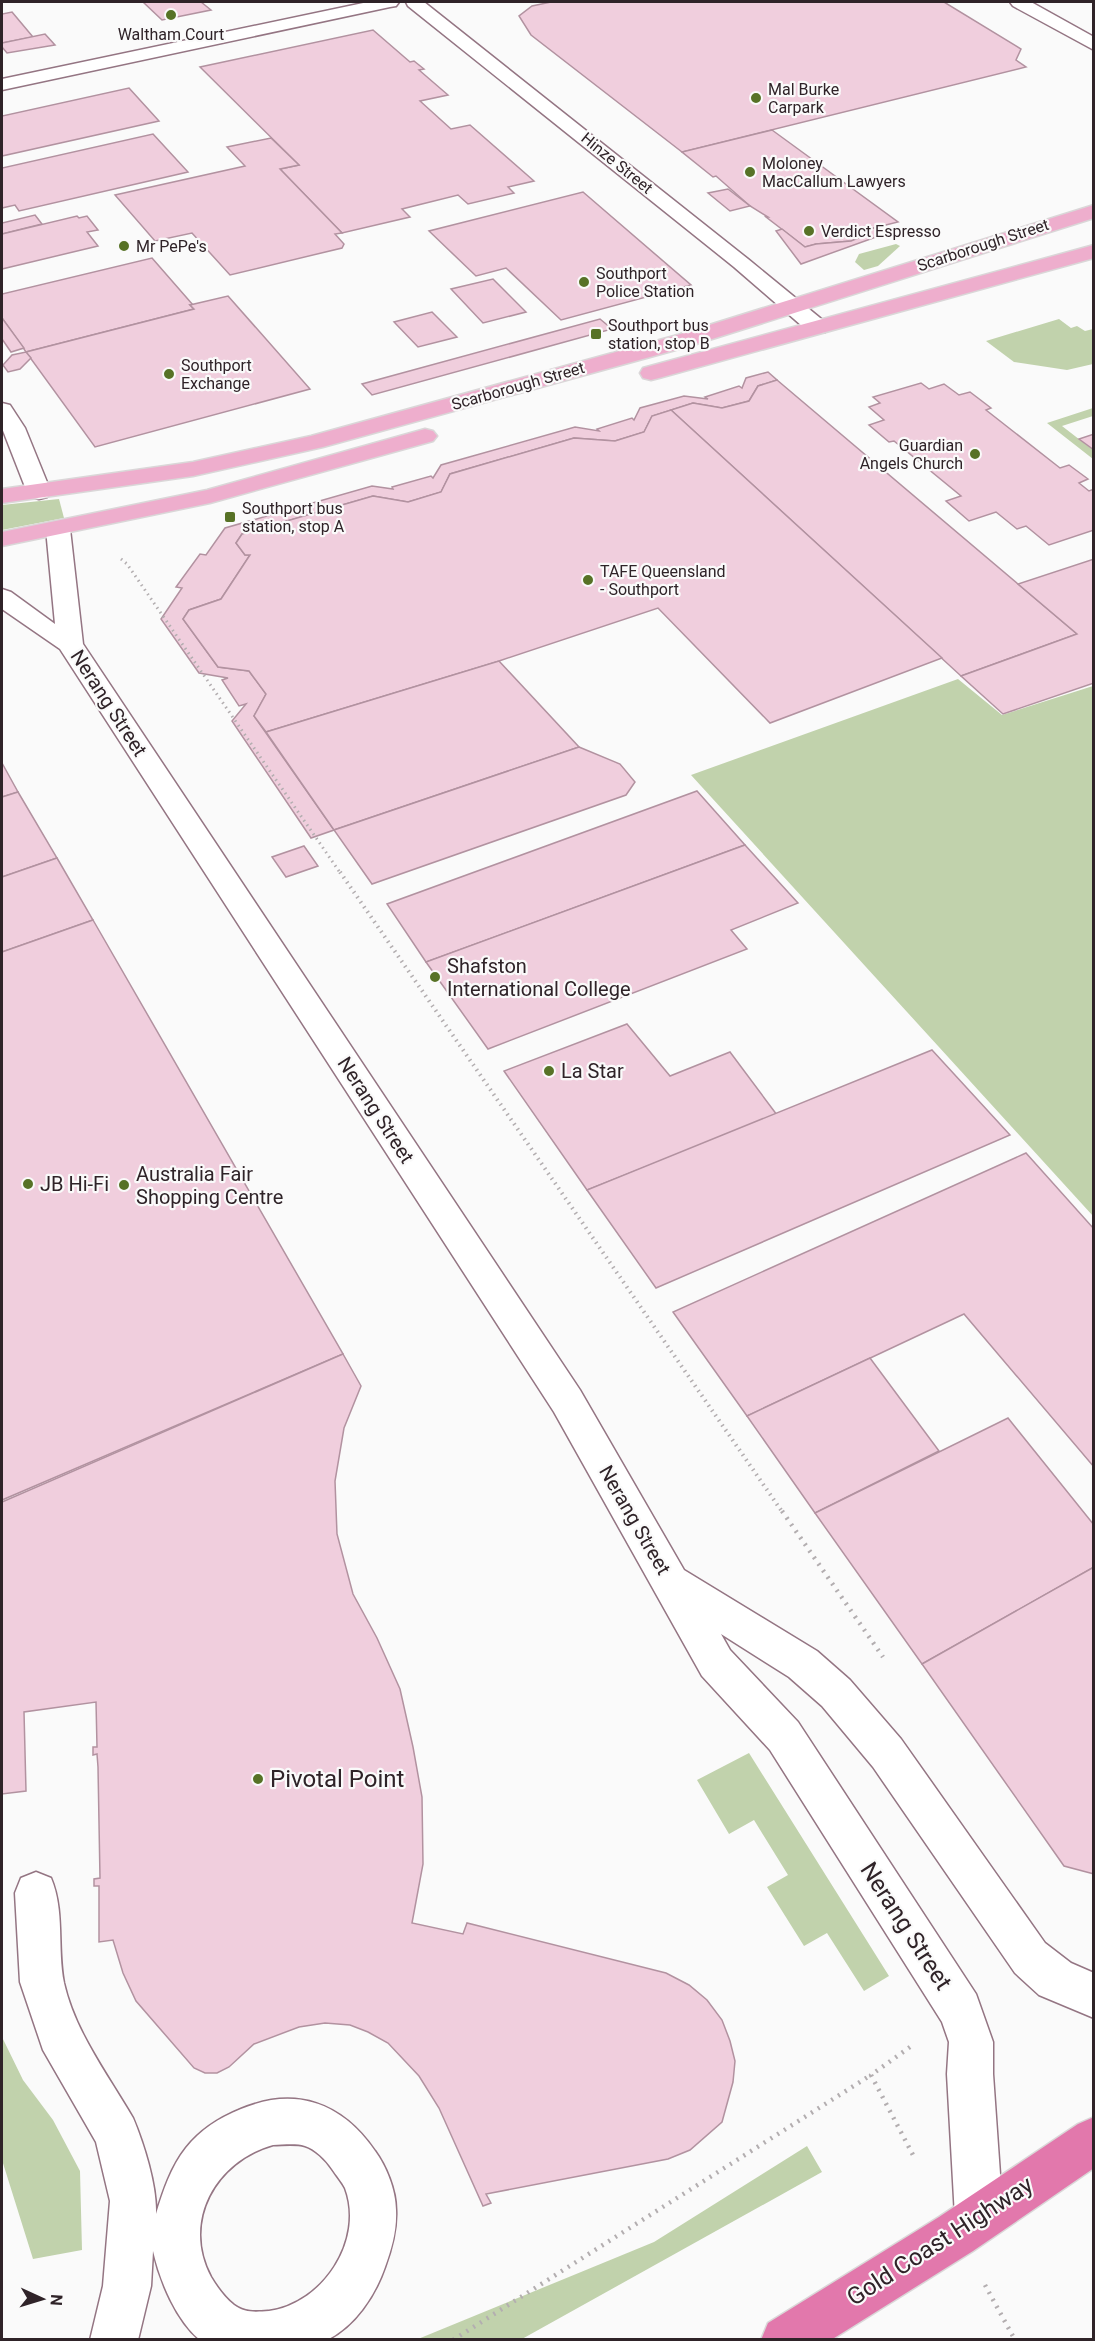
<svg xmlns="http://www.w3.org/2000/svg" width="1095" height="2341" font-family="Roboto,sans-serif">
<style>
.green{fill:#c1d2ac}
.building{fill:#f0cedd;stroke:#b292a0;stroke-width:1.5}
.lines{fill:none;stroke-linecap:round;stroke-linejoin:round}
.minor-casing{stroke:#947583;stroke-width:3}
.major-casing{stroke:#dad7d8;stroke-width:3}
.highway-casing{stroke:#dad7d8;stroke-width:3}
.path-far2{stroke:#b3aeb0;stroke-width:3;stroke-dasharray:1.5 4;stroke-linecap:butt}
.path-far1{stroke:#b3aeb0;stroke-width:4;stroke-dasharray:1.5 4.5;stroke-linecap:butt}
.path{stroke:#b3aeb0;stroke-width:4.5;stroke-dasharray:2 6;stroke-linecap:butt}
.minor{fill:#fff;fill-rule:evenodd}
.major{fill:#eeaecd;fill-rule:evenodd}
.highway{fill:#e278ac;fill-rule:evenodd}
.poi-dot{fill:#577226;stroke:#fafafa;stroke-width:2}
.labels{text-anchor:middle;dominant-baseline:central;stroke-width:4.5;stroke-linejoin:round;paint-order:stroke}
.far-poi-label{font-size:16px;fill:#2f2328;stroke:#fafafa;text-anchor:start}
.far-street-label{font-size:16px;fill:#2f2328;stroke:#fafafa}
.street-label{font-size:20px;fill:#2f2328;stroke:#fafafa}
.poi-label{font-size:20px;fill:#2f2328;stroke:#fafafa;text-anchor:start}
.near-poi-label{font-size:24px;fill:#2f2328;stroke:#fafafa;text-anchor:start}
.near-street-label{font-size:24px;fill:#2f2328;stroke:#fafafa}
</style>
<rect width="100%" height="100%" fill="#fafafa"/>
<!-- green -->
<g class="green">
<polygon points="896,244 900,246 878,266 864,270 855,262 859,254"/>
<polygon points="1059,319 1071,328 1077,326 1085,331 1093,329 1093,364 1067,370 1014,362 986,341"/>
<polygon points="1093,408 1093,416 1062,426 1093,450 1093,459 1047,423"/>
<polygon points="59,499 64,518 2,530 2,505"/>
<polygon points="958,679 1002,715 1093,686 1093,1216 691,775"/>
<polygon points="749,1753 889,1976 864,1991 827,1933 804,1946 767,1887 788,1875 754,1820 729,1834 697,1780"/>
<polygon points="2,2037 23,2080 53,2120 80,2171 82,2250 33,2259 2,2160"/>
<polygon points="807,2146 822,2172 522,2339 418,2339 654,2242"/>
</g>
<!-- building -->
<g class="building">
<polygon points="143,2 201,2 211,10 162,20"/>
<polygon points="551,2 944,2 1021,49 1016,60 1026,67 682,152 531,35 519,16 532,6"/>
<polygon points="12,12 33,37 2,43 2,14"/>
<polygon points="373,30 410,62 414,61 424,69 419,70 448,95 420,101 451,129 470,125 534,181 508,187 514,193 468,204 458,195 402,209 410,217 342,233 280,169 299,165 200,67"/>
<polygon points="45,34 55,45 7,53 2,47 2,43"/>
<polygon points="129,88 159,121 2,156 2,116"/>
<polygon points="772,130 898,222 870,229 863,236 851,241 816,244 805,247 766,217 768,217 750,206 716,176 713,177 682,152"/>
<polygon points="153,134 188,172 19,211 15,205 2,208 2,168"/>
<polygon points="271,138 299,165 280,169 342,233 335,234 344,244 342,248 230,275 192,233 155,241 115,195 245,166 227,147"/>
<polygon points="728,189 750,206 730,211 708,193"/>
<polygon points="583,192 691,285 561,320 506,268 476,276 429,231"/>
<polygon points="35,215 42,224 2,234 2,223"/>
<polygon points="77,216 79,218 87,216 98,230 87,232 98,246 2,269 2,234"/>
<polygon points="882,226 890,232 801,264 776,231 782,229 805,247 816,244 851,241 863,236 870,229"/>
<polygon points="152,258 193,305 190,305 194,309 26,352 2,318 2,294"/>
<polygon points="493,279 526,312 483,323 451,289"/>
<polygon points="228,296 310,389 95,447 26,352 194,309 190,305"/>
<polygon points="432,312 457,337 418,347 394,322"/>
<polygon points="2,318 24,348 11,352 2,339"/>
<polygon points="600,319 612,329 372,395 362,384"/>
<polygon points="26,352 31,358 20,369 8,372 3,365 12,355"/>
<polygon points="768,372 777,380 758,386 749,401 722,408 693,403 652,416 644,432 615,441 574,438 450,474 441,492 408,502 373,496 242,534 236,543 245,555 250,555 221,599 189,610 183,619 218,667 249,671 266,694 254,716 334,830 311,838 232,721 246,704 239,706 222,680 228,678 199,673 161,619 182,588 176,587 200,554 206,555 225,528 372,486 393,489 392,487 431,476 433,478 441,465 575,427 599,431 597,429 632,418 634,420 640,408 684,396 708,399 705,397 739,386 742,388 746,378"/>
<polygon points="777,380 1018,584 1077,634 961,676 671,410 693,403 722,408 749,401 758,386"/>
<polygon points="921,383 929,389 944,384 959,395 970,392 991,408 986,410 1060,468 1069,465 1088,479 1079,483 1089,491 1094,489 1094,530 1049,545 1026,526 1017,529 996,512 969,521 946,501 961,496 894,441 889,442 869,425 884,420 869,407 880,403 873,397"/>
<polygon points="671,410 942,658 770,723 658,608 499,661 266,732 254,716 266,694 249,671 218,667 183,619 189,610 221,599 250,555 245,555 236,543 242,534 373,496 408,502 441,492 450,474 574,438 615,441 644,432 652,416"/>
<polygon points="1094,434 1094,450 1079,439"/>
<polygon points="1094,559 1094,683 1003,714 961,676 1077,634 1018,584"/>
<polygon points="499,661 579,747 334,830 266,732"/>
<polygon points="579,747 620,764 635,782 626,795 372,884 334,830"/>
<polygon points="2,763 18,792 2,797"/>
<polygon points="697,791 745,845 426,962 387,904"/>
<polygon points="18,792 57,858 2,877 2,797"/>
<polygon points="745,845 798,903 731,930 747,949 488,1049 426,962"/>
<polygon points="304,846 318,866 286,877 272,857"/>
<polygon points="57,858 93,920 2,952 2,877"/>
<polygon points="93,920 343,1354 2,1500 2,952"/>
<polygon points="627,1024 670,1076 730,1052 777,1115 587,1190 504,1071"/>
<polygon points="932,1050 1010,1135 656,1288 587,1190"/>
<polygon points="1026,1153 1094,1229 1094,1467 964,1314 747,1416 673,1312"/>
<polygon points="343,1354 361,1386 344,1428 335,1481 337,1534 353,1594 377,1638 400,1689 413,1747 422,1797 423,1864 412,1923 463,1934 467,1923 666,1973 689,1985 707,2000 722,2020 730,2041 735,2061 733,2082 722,2122 690,2150 668,2159 486,2194 491,2203 483,2206 439,2108 419,2076 388,2043 368,2032 350,2025 325,2023 299,2027 254,2044 229,2067 217,2073 205,2073 194,2068 136,2001 123,1973 113,1940 99,1942 99,1886 94,1886 94,1879 100,1878 98,1767 97,1754 93,1755 93,1747 97,1747 96,1702 24,1712 26,1791 2,1794 2,1502"/>
<polygon points="870,1358 939,1451 815,1513 747,1416"/>
<polygon points="1008,1418 1094,1525 1094,1567 922,1664 815,1513"/>
<polygon points="1094,1567 1094,1874 1064,1866 922,1664"/>
</g>
<g class="lines">
<defs>
<g id="minor">
<polygon points="368,2 399,2 396,6 390,7 2,90 2,79"/>
<polygon points="406,2 424,2 748,259 825,322 828,327 825,332 817,333 809,332 734,267 408,6"/>
<polygon points="1010,2 1031,2 1094,37 1094,50 1013,6"/>
<polygon points="2,403 10,405 25,428 51,492 47,497 39,499 31,497 27,492 2,428"/>
<polygon points="58,522 67,524 70,529 83,644 580,1390 684,1570 817,1651 850,1680 901,1739 1045,1943 1071,1963 1094,1973 1094,2018 1039,1995 1015,1973 873,1767 822,1706 789,1677 721,1634 730,1650 798,1722 976,1994 993,2042 993,2074 1003,2217 996,2234 979,2241 962,2234 955,2217 947,2074 949,2042 942,2022 770,1750 702,1676 554,1412 60,649 2,609 2,589 11,592 55,624 46,529 49,524"/>
<path d="M36 1872 51 1878C65 1911 57 1948 64 1983 75 2032 108 2075 133 2118 144 2144 157 2186 156 2214 163 2191 171 2167 186 2148 201 2129 219 2118 241 2109 296 2086 342 2103 375 2151 386 2166 396 2190 396 2210 397 2230 392 2248 385 2267 375 2296 355 2326 327 2340H200C176 2320 160 2281 153 2251L151 2286 138 2340H90L103 2286 110 2201 96 2142 43 2050 20 1982 15 1893 21 1878ZM273 2145C283 2145 295 2143 305 2146 315 2149 326 2160 332 2169 336 2175 342 2182 345 2188 365 2241 322 2304 269 2311 255 2312 245 2313 234 2305 224 2297 217 2287 211 2277 181 2221 216 2161 273 2145Z"/>
</g>
<g id="major">
<polygon points="1094,205 1094,218 690,346 323,447 193,476 2,503 2,489 193,462 311,436 674,336"/>
<polygon points="1094,245 1094,258 659,378 651,380 643,378 640,373 643,368"/>
<polygon points="425,429 433,431 437,436 433,441 210,503 2,546 2,532 207,490"/>
</g>
<polygon id="highway" points="1094,2117 1094,2168 973,2251 831,2340 761,2340 768,2323 939,2217 1078,2124"/>
</defs>
<!-- minor casing -->
<use href="#minor" class="minor-casing"/>
<!-- major casing -->
<use href="#major" class="major-casing"/>
<!-- highway casing -->
<use href="#highway" class="highway-casing"/>
<!-- path-far2 -->
<polyline class="path-far2" points="121,559 127,564 341,874"/>
<!-- path-far1 -->
<polyline class="path-far1" points="340,872 783,1513"/>
<!-- path -->
<g class="path">
<polyline points="782,1511 883,1657"/>
<polyline points="910,2047 871,2075 913,2155"/>
<polyline points="985,2285 1015,2340"/>
<polyline points="453,2340 871,2075"/>
</g>
<!-- minor -->
<use href="#minor" class="minor"/>
<!-- major -->
<use href="#major" class="major"/>
<!-- highway -->
<use href="#highway" class="highway"/>
</g>
<!-- markers -->
<g class="poi-dot">
<circle cx="171" cy="15" r="6"/>
<circle cx="756" cy="98" r="6"/>
<circle cx="750" cy="172" r="6"/>
<circle cx="809" cy="231" r="6"/>
<circle cx="124" cy="246" r="6"/>
<circle cx="584" cy="282" r="6"/>
<rect x="590" y="328" width="12" height="12" rx="3"/>
<circle cx="169" cy="374" r="6"/>
<circle cx="975" cy="454" r="6"/>
<rect x="224" y="511" width="12" height="12" rx="3"/>
<circle cx="588" cy="580" r="6"/>
<circle cx="435" cy="977" r="6"/>
<circle cx="549" cy="1071" r="6"/>
<circle cx="28" cy="1184" r="6"/>
<circle cx="124" cy="1185" r="6"/>
<circle cx="258" cy="1779" r="6"/>
</g>
<g class="labels">
<!-- far-poi labels -->
<g class="far-poi-label">
<text x="171" y="34" text-anchor="middle">Waltham Court</text>
<text x="768" y="89">Mal Burke<tspan x="768" dy="18">Carpark</tspan></text>
<text x="762" y="163">Moloney<tspan x="762" dy="18">MacCallum Lawyers</tspan></text>
<text x="821" y="231">Verdict Espresso</text>
<text x="136" y="246">Mr PePe's</text>
<text x="596" y="273">Southport<tspan x="596" dy="18">Police Station</tspan></text>
<text x="608" y="325">Southport bus<tspan x="608" dy="18">station, stop B</tspan></text>
<text x="181" y="365">Southport<tspan x="181" dy="18">Exchange</tspan></text>
<text x="963" y="445" text-anchor="end">Guardian<tspan x="963" dy="18">Angels Church</tspan></text>
<text x="242" y="508">Southport bus<tspan x="242" dy="18">station, stop A</tspan></text>
<text x="600" y="571">TAFE Queensland<tspan x="600" dy="18">- Southport</tspan></text>
</g>
<!-- far-street labels -->
<g class="far-street-label">
<text transform="translate(617 163) rotate(39)">Hinze Street</text>
<text transform="translate(983 245) rotate(-18)">Scarborough Street</text>
<text transform="translate(518 386) rotate(-16)">Scarborough Street</text>
</g>
<!-- street labels -->
<g class="street-label">
<text transform="translate(109 703) rotate(57)">Nerang Street</text>
<text transform="translate(376 1110) rotate(57)">Nerang Street</text>
<text transform="translate(635 1520) rotate(60)">Nerang Street</text>
</g>
<!-- poi labels -->
<g class="poi-label">
<text x="447" y="966">Shafston<tspan x="447" dy="23">International College</tspan></text>
<text x="561" y="1071">La Star</text>
<text x="136" y="1174">Australia Fair<tspan x="136" dy="23">Shopping Centre</tspan></text>
<text x="40" y="1184">JB Hi-Fi</text>
</g>
<!-- near-poi labels -->
<g class="near-poi-label">
<text x="270" y="1779">Pivotal Point</text>
</g>
<!-- near-street labels -->
<g class="near-street-label">
<text transform="translate(906 1926) rotate(57)">Nerang Street</text>
<text transform="translate(940 2241) rotate(-33)">Gold Coast Highway</text>
</g>
</g>
<!-- border -->
<rect width="1095" height="2341" fill="none" stroke="#2f2328" stroke-width="6"/>
<!-- north arrow -->
<g transform="translate(42 2299) rotate(94)" stroke="#fafafa" stroke-width="4.5" paint-order="stroke">
<path d="M0-4.5L10 22L0 15L-10 22Z" fill="#2f2328"/>
<text y="-9" font-size="16" font-weight="bold" text-anchor="middle" fill="#2f2328">N</text>
</g>
</svg>
